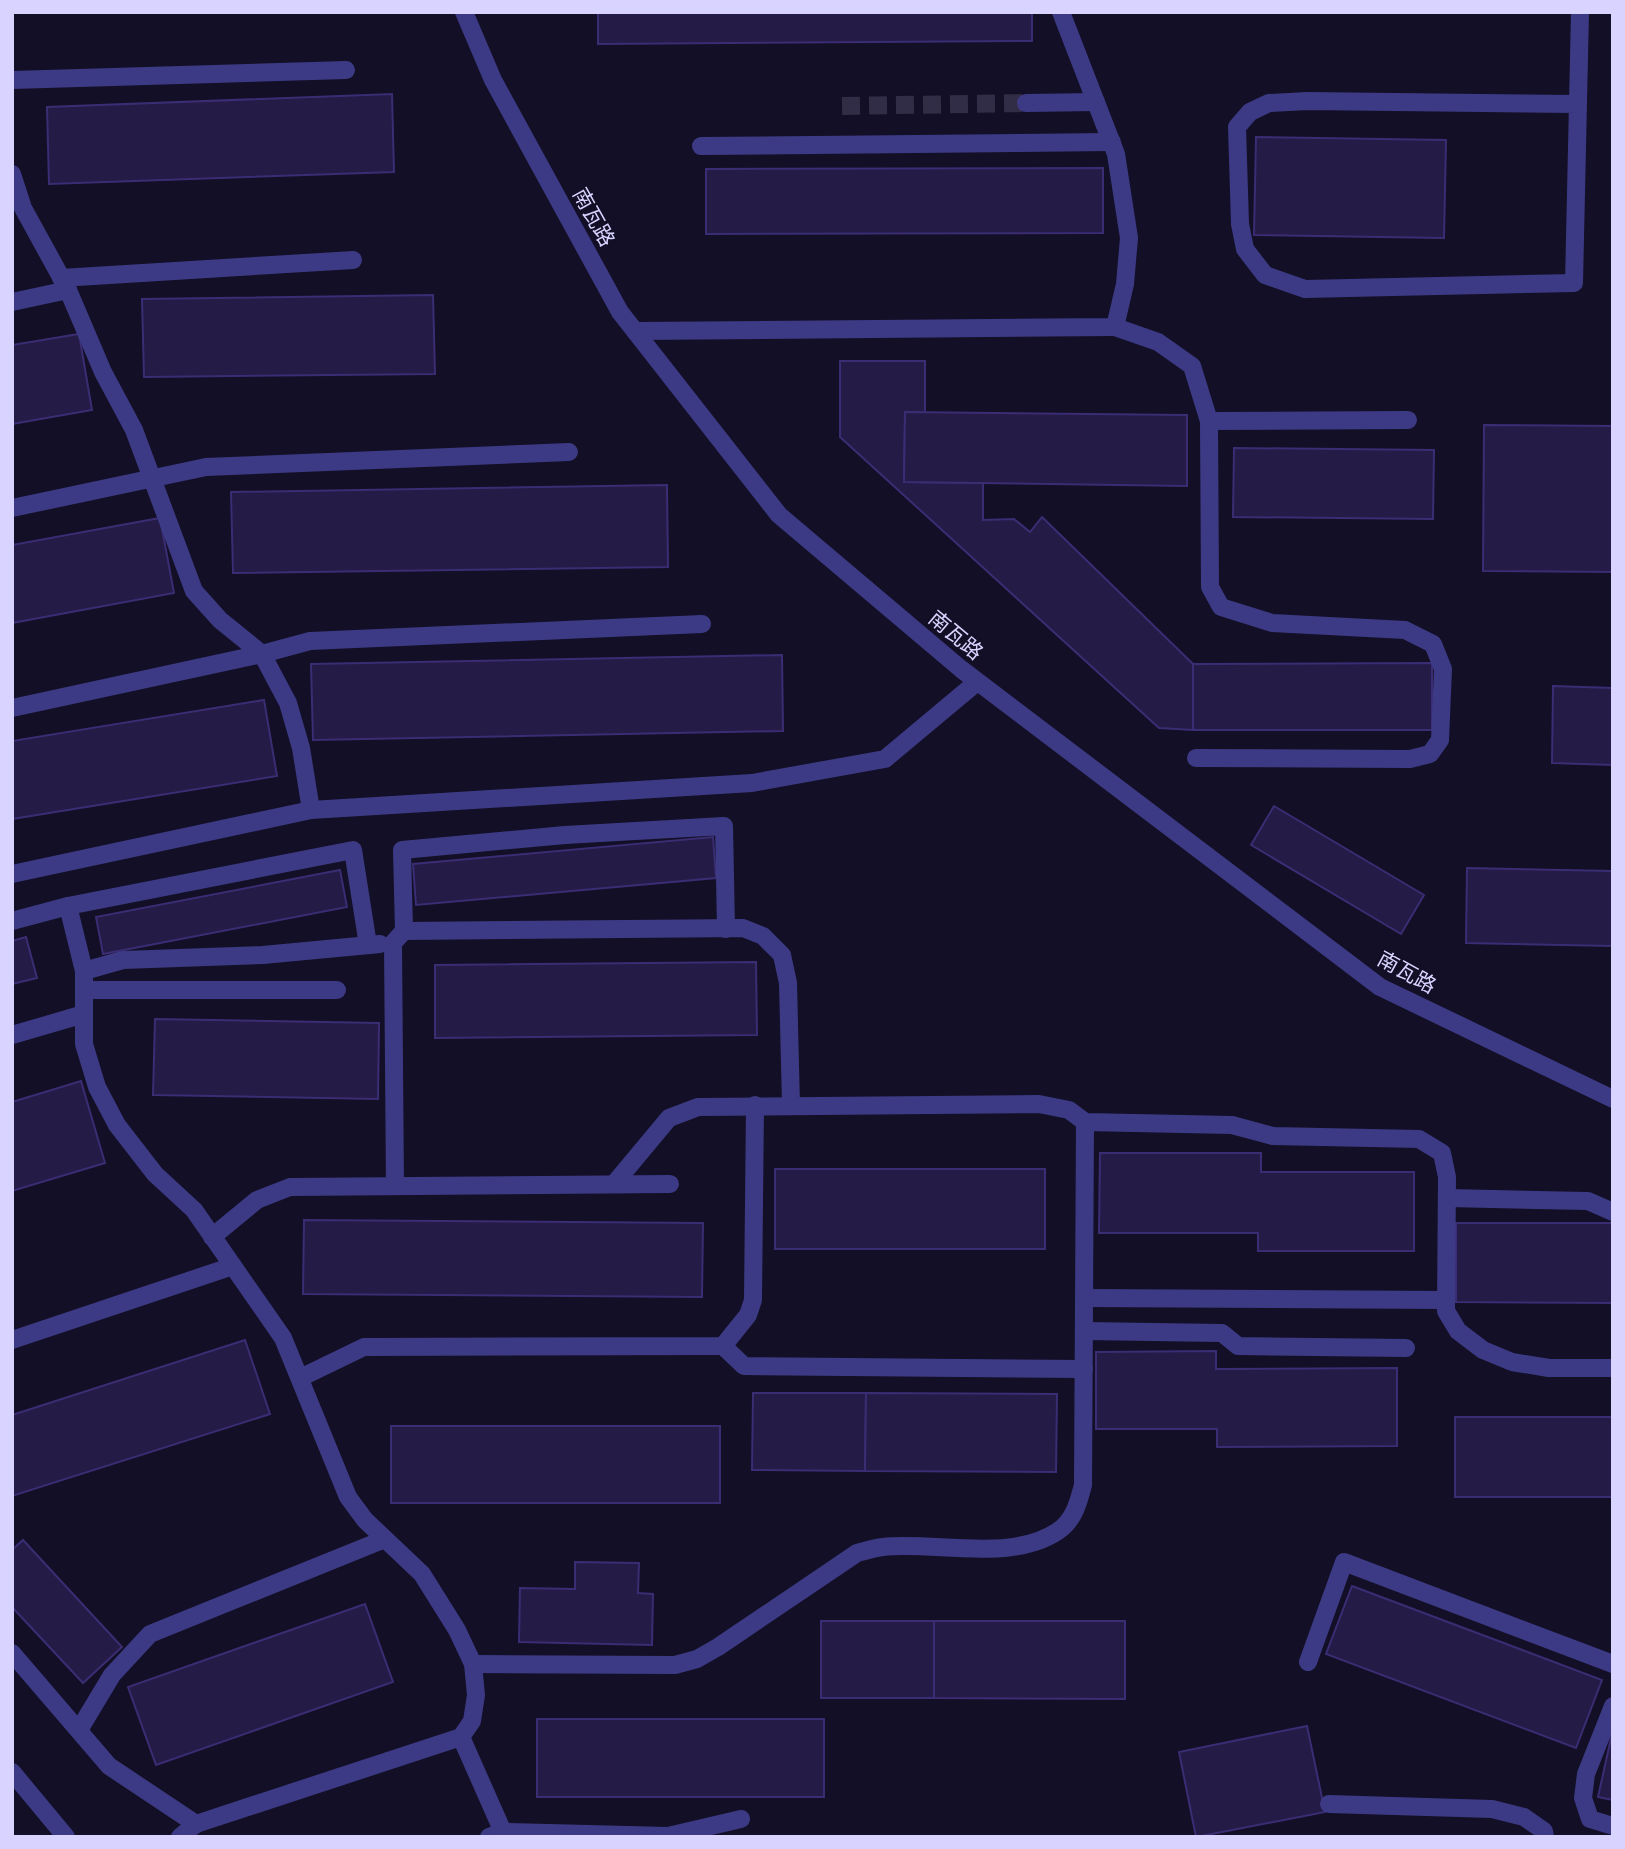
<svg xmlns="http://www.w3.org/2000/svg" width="1625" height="1849" font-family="Montserrat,'Noto Sans SC',sans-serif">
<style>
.building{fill:#241b47;stroke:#3b2d73;stroke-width:2}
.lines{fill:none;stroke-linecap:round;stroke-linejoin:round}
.minor-tunnel{stroke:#312d47;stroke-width:18;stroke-dasharray:18 9;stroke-linecap:butt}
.minor{stroke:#3d3a85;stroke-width:18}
.labels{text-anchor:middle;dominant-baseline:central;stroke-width:5;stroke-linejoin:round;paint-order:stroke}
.street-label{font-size:21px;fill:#d9d4ff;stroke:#130f26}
</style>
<rect width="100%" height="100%" fill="#130f26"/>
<!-- building -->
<g class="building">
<polygon points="598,12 1032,12 1032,41 598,44"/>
<polygon points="392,94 394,172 49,184 47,107"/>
<polygon points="1256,137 1446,140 1444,238 1254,235"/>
<polygon points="1103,168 1103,233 706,234 706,169"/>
<polygon points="433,295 435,374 144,377 142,299"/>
<polygon points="79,334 92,410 12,424 12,345"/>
<polygon points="840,361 925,361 925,413 905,412 904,482 983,483 983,520 1014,519 1030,532 1042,517 1193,664 1193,730 1159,728 840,437"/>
<polygon points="905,412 1187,415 1187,486 904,482"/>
<polygon points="1484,425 1613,426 1613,572 1483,571"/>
<polygon points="1234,448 1434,450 1433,519 1233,517"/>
<polygon points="667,485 668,567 233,573 231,492"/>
<polygon points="160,518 174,593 12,623 12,545"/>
<polygon points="782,655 783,731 313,740 311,664"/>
<polygon points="1432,663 1432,730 1193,730 1193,664"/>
<polygon points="1553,686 1613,688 1613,765 1552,763"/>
<polygon points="264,700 277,776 12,819 12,741"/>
<polygon points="1274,806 1424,895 1401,934 1251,845"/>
<polygon points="713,837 716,878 416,905 413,864"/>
<polygon points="1467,868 1613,871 1613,946 1466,943"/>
<polygon points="340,870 347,907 103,954 96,917"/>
<polygon points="26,937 37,978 12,984 12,941"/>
<polygon points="756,962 757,1035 435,1038 435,965"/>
<polygon points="155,1019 379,1023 378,1099 153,1095"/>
<polygon points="81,1081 105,1163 12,1191 12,1102"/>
<polygon points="1100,1153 1261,1153 1261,1172 1414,1172 1414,1251 1258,1251 1258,1233 1099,1233"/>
<rect x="775" y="1169" width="270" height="80"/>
<polygon points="304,1220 703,1223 702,1297 303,1294"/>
<polygon points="1456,1223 1613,1223 1613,1303 1456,1302"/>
<polygon points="245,1340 270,1414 12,1496 12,1415"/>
<polygon points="1216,1351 1216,1369 1397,1368 1397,1446 1217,1447 1217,1429 1096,1429 1096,1352"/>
<polygon points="753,1393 866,1393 865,1471 752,1470"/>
<polygon points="866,1393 1057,1394 1056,1472 865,1471"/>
<rect x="1455" y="1417" width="158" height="80"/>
<rect x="391" y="1426" width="329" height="77"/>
<polygon points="23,1540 122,1647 83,1683 12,1607 12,1550"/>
<polygon points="575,1562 639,1563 638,1593 653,1594 652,1645 519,1642 520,1588 575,1589"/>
<polygon points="1352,1586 1602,1680 1576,1748 1326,1654"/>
<polygon points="365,1604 393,1682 156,1765 128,1687"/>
<rect x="821" y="1621" width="113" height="77"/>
<polygon points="934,1621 1125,1621 1125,1699 934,1698"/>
<rect x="537" y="1719" width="287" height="78"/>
<polygon points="1307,1726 1325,1812 1196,1837 1179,1752"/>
<polygon points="1613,1729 1613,1800 1598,1797"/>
</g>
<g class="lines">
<!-- minor-tunnel -->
<polyline class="minor-tunnel" points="842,106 1026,103"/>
<!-- minor -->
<g class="minor">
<polyline points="464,12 493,80 620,312 779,515 961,669 1380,987 1613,1099"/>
<polyline points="12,80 346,70"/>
<polyline points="1026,103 1096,102"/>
<polyline points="1578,104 1307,101 1269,103 1250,112 1237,127 1240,224 1245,249 1265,275 1305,289 1574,283 1580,12"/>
<polyline points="701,146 1112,142"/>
<polyline points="12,174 23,208 68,290 103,372 134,430 194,591 220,620 262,654 288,703 301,748 311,810"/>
<polyline points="61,278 353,260"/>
<polyline points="12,302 68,290"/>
<polyline points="1115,327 1158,342 1192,366 1209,421 1210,587 1221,607 1272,623 1405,630 1433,644 1443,669 1440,740 1430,754 1410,759 1196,758"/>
<polyline points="635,331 1115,327 1125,284 1129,238 1116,154 1061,12"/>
<polyline points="1209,421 1408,420"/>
<polyline points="12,508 206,467 569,452"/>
<polyline points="12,708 262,654 310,641 702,624"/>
<polyline points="12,874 311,810 752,783 885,759 977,682"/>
<polyline points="68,906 84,971 84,1044 97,1087 117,1125 155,1174 194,1210 283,1338 348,1497 365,1520 422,1574 457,1630 473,1664 476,1695 472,1721 461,1737 196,1824 180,1837"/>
<polyline points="12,921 68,906 353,850 368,945"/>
<polyline points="404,931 743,928 763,936 782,955 788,983 791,1105"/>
<polyline points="84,971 123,960 263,955 380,944"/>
<polyline points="84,990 337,990"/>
<polyline points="12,1035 84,1014"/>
<polyline points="614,1184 669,1118 698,1107 1039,1104 1069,1110 1085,1122 1232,1125 1273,1136 1419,1139 1442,1153 1447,1177 1446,1311 1458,1331 1483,1350 1512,1362 1549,1368 1613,1368"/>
<polyline points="395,1186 393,943 404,931 402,850 565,835 724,826 726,929"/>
<polyline points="1447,1198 1588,1201 1613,1212"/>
<polyline points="212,1237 257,1200 290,1187 670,1184"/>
<polyline points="1084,1298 1446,1300"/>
<polyline points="1084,1331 1222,1333 1238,1346 1406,1348"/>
<polyline points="12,1340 233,1266"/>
<polyline points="723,1346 744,1366 1084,1369"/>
<polyline points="300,1378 364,1347 723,1346 748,1315 753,1300 755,1105"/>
<polyline points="12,1653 109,1766 196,1824"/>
<polyline points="1308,1662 1344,1562 1613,1664"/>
<path d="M473 1664 675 1665 697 1659 718 1647 857 1553C865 1551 874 1548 883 1547 936 1541 1017 1564 1062 1528 1075 1517 1079 1500 1083 1485L1085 1122"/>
<polyline points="1613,1706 1586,1774 1583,1798 1590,1819 1613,1826"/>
<polyline points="79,1730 112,1675 150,1634 385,1539"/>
<polyline points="461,1737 503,1832 489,1837"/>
<polyline points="12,1772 66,1837"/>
<polyline points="1329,1804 1492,1809 1524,1817 1544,1831 1545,1837"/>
<polyline points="503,1832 668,1836 741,1819"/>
</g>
</g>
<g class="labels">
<!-- street labels -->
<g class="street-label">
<text transform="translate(594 217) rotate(61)">南瓦路</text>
<text transform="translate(956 635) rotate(40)">南瓦路</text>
<text transform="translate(1407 972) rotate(29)">南瓦路</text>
</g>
</g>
<!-- border -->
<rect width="1625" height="1849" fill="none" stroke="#d9d4ff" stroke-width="28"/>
</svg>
